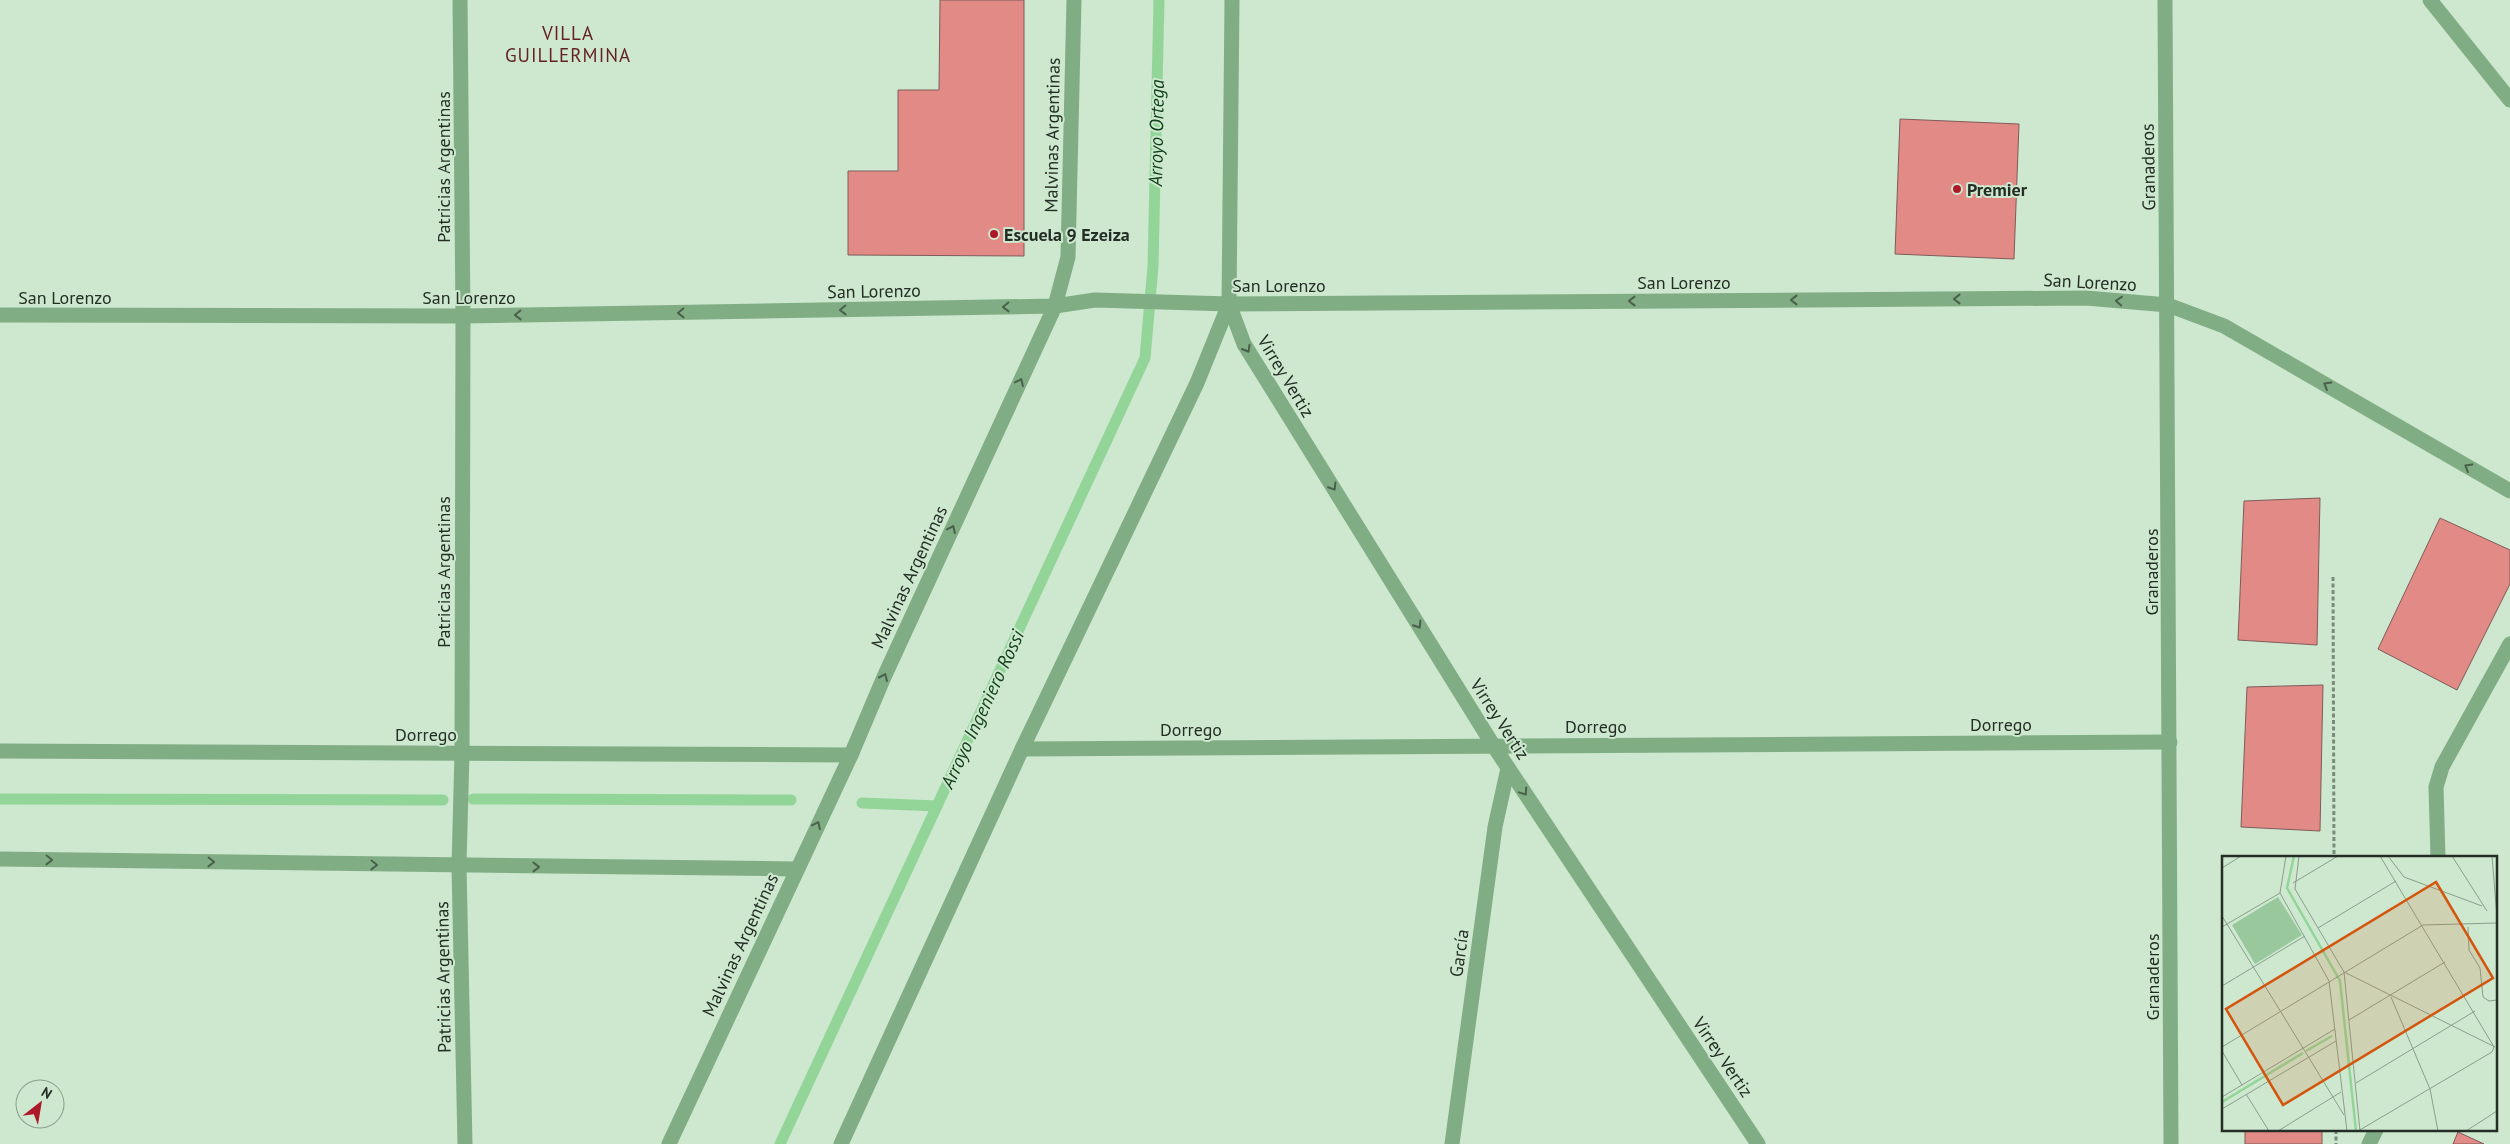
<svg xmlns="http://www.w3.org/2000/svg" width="2510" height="1144" font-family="'PT Sans',sans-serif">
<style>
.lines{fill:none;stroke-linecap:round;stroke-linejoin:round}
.stream{stroke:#93d599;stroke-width:11}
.building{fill:#e18a86;stroke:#7e5c5a}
.path{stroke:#798c7b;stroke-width:3;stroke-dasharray:4 2.5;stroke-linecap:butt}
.minor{stroke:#81ad85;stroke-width:15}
.oneway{stroke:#49614b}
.poi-dot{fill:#ad1929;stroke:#cde8cf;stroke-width:2}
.labels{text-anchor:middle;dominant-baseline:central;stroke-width:4;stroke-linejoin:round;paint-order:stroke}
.street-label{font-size:18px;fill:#242e25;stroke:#cde8cf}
.poi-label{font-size:18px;font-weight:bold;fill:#242e25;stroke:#cde8cf;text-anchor:start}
.neighbourhood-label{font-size:19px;letter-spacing:1px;fill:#641f20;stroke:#cde8cf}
.water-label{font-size:19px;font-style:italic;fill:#11411a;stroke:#cde8cf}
.inset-river{fill:none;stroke:#93d599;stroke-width:2.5}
.inset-road{fill:none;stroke:#899e8b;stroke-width:1}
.view{fill:#d4550e;fill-opacity:0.15;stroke:#d4550e;stroke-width:2.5}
.inset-edge{fill:none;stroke:#242e25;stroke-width:2.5}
</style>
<rect width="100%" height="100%" fill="#cde8cf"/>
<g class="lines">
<!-- stream -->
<g class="stream">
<polyline points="0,799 443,800"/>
<polyline points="473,799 791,800"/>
<polyline points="862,803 937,806"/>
<polyline points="780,1144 1145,358 1153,266 1159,0"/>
</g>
</g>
<!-- building -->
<g class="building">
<polygon points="940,0 1024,0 1024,256 848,255 848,171 898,171 898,90 939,90"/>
<polygon points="1900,119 2019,124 2014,259 1895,254"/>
<polygon points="2320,498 2317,645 2238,640 2244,501"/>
<polygon points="2440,518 2510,550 2510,584 2457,690 2378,649"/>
<polygon points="2323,685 2320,831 2241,827 2247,687"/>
<rect x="2245" y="1130" width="77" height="14"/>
<polygon points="2458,1132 2484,1144 2453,1144"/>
</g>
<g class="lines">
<!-- path -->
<g class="path">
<polyline points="2333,577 2334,858"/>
<polyline points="2336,1130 2336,1144"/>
</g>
<!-- minor -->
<g class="minor">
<polyline points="460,0 463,316 462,752 459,866 465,1144"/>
<polyline points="2165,0 2171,1144"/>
<polyline points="2430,0 2510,100"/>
<polyline points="1229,304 1244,344 1493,745 1758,1144"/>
<polyline points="0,315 463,316 1055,306 1095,300 1229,304 2086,298 2168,305 2224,326 2510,491"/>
<polyline points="1022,749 2170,742"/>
<polyline points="0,751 851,755"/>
<polyline points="2438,858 2436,787 2442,767 2510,644"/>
<polyline points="0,859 796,869"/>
<polyline points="669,1144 851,755 884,677 1055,306 1068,257 1074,0"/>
<polyline points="841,1144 1022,749 1197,383 1229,304 1232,0"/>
<polyline points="1452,1144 1495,827 1508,768"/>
<polyline points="2369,1144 2376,1130"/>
</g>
</g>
<!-- one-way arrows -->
<defs><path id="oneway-chevron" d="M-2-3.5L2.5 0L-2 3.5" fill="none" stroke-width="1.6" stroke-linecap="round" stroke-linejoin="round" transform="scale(1.25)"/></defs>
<g class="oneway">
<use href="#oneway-chevron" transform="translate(1957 299) rotate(180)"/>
<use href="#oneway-chevron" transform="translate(1794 300) rotate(180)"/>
<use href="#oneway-chevron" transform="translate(1632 301) rotate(180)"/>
<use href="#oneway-chevron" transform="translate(2119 301) rotate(-175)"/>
<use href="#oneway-chevron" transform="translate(1006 307) rotate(179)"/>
<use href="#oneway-chevron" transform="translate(843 310) rotate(179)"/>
<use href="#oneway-chevron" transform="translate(681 313) rotate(179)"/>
<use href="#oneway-chevron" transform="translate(518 315) rotate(179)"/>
<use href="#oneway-chevron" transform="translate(1247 349) rotate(60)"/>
<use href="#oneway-chevron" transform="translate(1020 382) rotate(-65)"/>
<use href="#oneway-chevron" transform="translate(2327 385) rotate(-150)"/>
<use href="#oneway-chevron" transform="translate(2468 467) rotate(-150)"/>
<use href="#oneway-chevron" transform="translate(1333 487) rotate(58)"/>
<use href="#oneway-chevron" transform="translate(952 529) rotate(-65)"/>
<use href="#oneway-chevron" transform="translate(1418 625) rotate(58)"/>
<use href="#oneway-chevron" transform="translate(884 677) rotate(-66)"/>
<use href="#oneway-chevron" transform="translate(1524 792) rotate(56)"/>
<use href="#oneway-chevron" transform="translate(817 825) rotate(-64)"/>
<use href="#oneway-chevron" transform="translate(49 860) rotate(1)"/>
<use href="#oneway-chevron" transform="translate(211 862) rotate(1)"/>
<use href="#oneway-chevron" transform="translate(374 865) rotate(1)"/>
<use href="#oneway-chevron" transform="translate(536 867)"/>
</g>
<!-- markers -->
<g class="poi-dot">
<circle cx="1957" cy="189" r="5"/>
<circle cx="994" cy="234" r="5"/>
</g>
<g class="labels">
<!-- street labels -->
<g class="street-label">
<text transform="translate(1052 135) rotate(-89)">Malvinas Argentinas</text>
<text transform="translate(443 167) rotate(-90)">Patricias Argentinas</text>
<text transform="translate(2148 167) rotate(-91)">Granaderos</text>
<text x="1684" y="282">San Lorenzo</text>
<text transform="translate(2090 282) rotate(3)">San Lorenzo</text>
<text x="1279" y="285">San Lorenzo</text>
<text transform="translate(874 291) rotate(-1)">San Lorenzo</text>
<text x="65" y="297">San Lorenzo</text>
<text x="469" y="297">San Lorenzo</text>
<text transform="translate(1286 376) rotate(59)">Virrey Vertiz</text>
<text transform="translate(443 572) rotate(-90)">Patricias Argentinas</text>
<text transform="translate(2151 572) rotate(-90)">Granaderos</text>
<text transform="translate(909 577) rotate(-65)">Malvinas Argentinas</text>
<text transform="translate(1500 719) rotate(57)">Virrey Vertiz</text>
<text x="2001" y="724">Dorrego</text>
<text x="1596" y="726">Dorrego</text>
<text x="1191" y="729">Dorrego</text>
<text x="426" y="734">Dorrego</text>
<text transform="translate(740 945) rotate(-65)">Malvinas Argentinas</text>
<text transform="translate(1459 953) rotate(-82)">García</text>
<text transform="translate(443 977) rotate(-91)">Patricias Argentinas</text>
<text transform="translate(2152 977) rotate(-90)">Granaderos</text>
<text transform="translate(1723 1057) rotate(56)">Virrey Vertiz</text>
</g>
<!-- poi labels -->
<g class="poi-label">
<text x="1967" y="189">Premier</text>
<text x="1004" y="234">Escuela 9 Ezeiza</text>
</g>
<!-- neighbourhood labels -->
<g class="neighbourhood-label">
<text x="568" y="33">VILLA<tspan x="568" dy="22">GUILLERMINA</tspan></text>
</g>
<!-- water labels -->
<g class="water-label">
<text transform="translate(1156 133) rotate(-89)">Arroyo Ortega</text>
<text transform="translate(982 709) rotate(-65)">Arroyo Ingeniero Rossi</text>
</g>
</g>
<!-- overview -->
<g transform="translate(2222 856)">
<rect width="275" height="275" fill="#cde8cf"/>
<path d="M56 41 80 79 33 108 10 69Z" fill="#99c89d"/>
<path d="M53 46 73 79 54 90 35 57ZM34 73 45 91 32 98 22 80Z" fill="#99c89d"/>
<path class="inset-river" d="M72 0 65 32 118 125 134 275M84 195 110 180M0 246 81 197"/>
<path class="inset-road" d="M64 0 58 37 107 125 125 275M77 0 73 33 122 116 138 275M158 0 272 191M166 0 182 21 260 50M230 0 265 55M270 0 275 61M0 12 19 0M71 27 116 0M0 60 122 259M0 71 58 37M246 71 247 94 258 112 261 141 267 145 275 144M96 72 174 25M122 116 273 191M0 130 83 80M169 141 208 233 216 275M127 164 223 106M0 191 201 69 275 67M0 195 20 229M134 227 253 155M24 238 47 275M0 241 113 173M0 253 114 185M56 275 119 236M136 275 270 196 272 191M244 275 275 255"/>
<path class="view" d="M214 26 271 122 61 249 4 153Z"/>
<rect width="275" height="275" class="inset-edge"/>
</g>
<!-- north arrow -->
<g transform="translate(40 1104) rotate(31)"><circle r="24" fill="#cde8cf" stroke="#899e8b"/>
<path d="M0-4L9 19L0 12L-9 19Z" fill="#ad1929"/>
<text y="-8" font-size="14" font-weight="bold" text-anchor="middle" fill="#242e25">N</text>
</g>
</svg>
